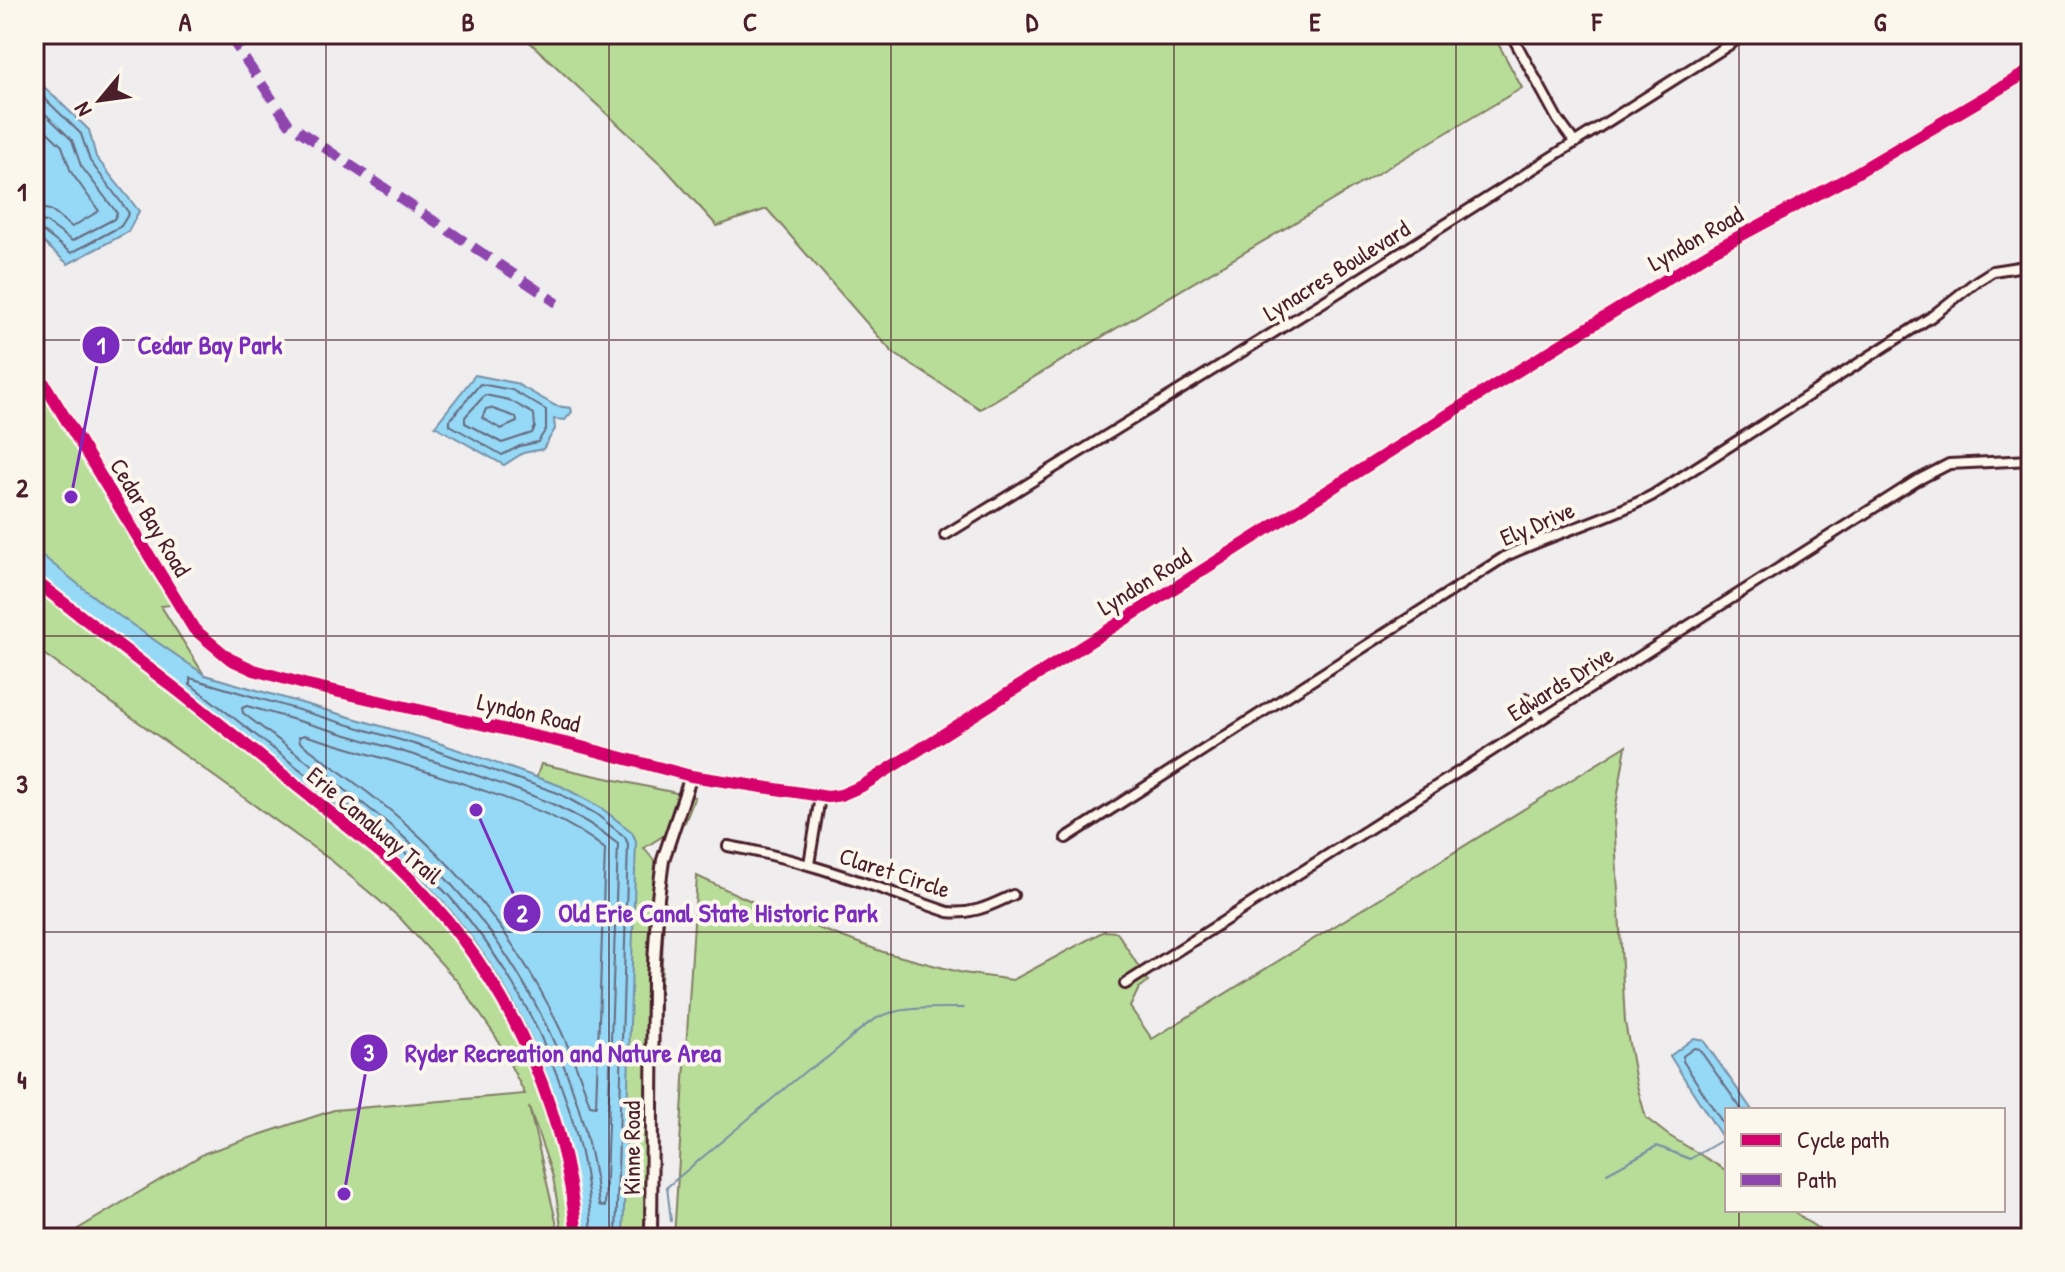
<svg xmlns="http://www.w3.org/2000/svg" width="2065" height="1272" font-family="'Patrick Hand',sans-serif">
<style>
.green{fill:#b8dd99;stroke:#817e62;stroke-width:2}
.water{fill:#95d9f7;stroke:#778fa5;stroke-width:2}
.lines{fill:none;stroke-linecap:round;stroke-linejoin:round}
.shore{stroke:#68697d;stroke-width:2}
.stream{stroke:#778fa5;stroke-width:2}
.minor-casing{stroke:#4a1f2b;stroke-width:14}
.tertiary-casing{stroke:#4a1f2b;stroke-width:16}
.minor{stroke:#fbf7ec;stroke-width:8}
.tertiary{stroke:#fbf7ec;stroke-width:10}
.quiet{stroke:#8e44ad;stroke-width:10;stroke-dasharray:20 10;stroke-linecap:butt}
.cycleway-casing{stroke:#fbf7ec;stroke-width:17}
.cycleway{stroke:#d6006c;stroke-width:12}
.grid{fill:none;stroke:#4a1f2b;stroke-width:2;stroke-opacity:0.55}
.labels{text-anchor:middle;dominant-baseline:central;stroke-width:8;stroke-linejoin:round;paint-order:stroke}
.street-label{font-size:24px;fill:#4a1f2b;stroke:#fbf7ec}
.leader{fill:none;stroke:#7b2cbf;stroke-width:3}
.callout-dot{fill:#7b2cbf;stroke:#fbf7ec;stroke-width:3}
.mark-label{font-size:24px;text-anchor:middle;font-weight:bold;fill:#fff}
.callout-label{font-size:26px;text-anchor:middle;font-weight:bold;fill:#7b2cbf;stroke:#fbf7ec;stroke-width:8;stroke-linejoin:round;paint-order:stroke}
.neatline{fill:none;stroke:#4a1f2b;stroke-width:3}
.grid-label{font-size:26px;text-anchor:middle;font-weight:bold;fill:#4a1f2b}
</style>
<rect width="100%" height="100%" fill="#efedee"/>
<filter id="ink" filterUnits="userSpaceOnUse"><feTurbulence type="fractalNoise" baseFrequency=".0125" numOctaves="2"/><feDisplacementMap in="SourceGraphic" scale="16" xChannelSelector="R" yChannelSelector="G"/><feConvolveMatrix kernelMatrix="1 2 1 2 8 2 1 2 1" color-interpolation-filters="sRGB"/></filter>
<g filter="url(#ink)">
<!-- green -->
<g class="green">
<polygon points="521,34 1493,34 1522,88 980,409 892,352 767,209 717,226 664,167"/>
<polygon points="34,377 171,605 161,606 216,694 535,782 541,764 695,797 685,822 644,848 657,864 664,917 649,1238 563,1238 553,1177 529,1107 560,1238 63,1238 205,1153 334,1110 525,1094 496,1037 459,983 400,918 332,861 34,647"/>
<polygon points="1626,746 1614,817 1625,1022 1636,1082 1646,1118 1668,1135 1727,1171 1727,1210 1791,1210 1829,1236 1852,1238 674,1238 697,876 775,912 883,952 963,973 1013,980 1104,931 1117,932 1148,982 1139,988 1130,1007 1152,1039"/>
</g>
<!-- water -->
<g class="water">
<polygon points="34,72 42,85 89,130 96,157 139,211 128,232 68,264 34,234"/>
<polygon points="475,375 515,383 556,406 571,408 572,412 565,420 554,419 555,429 543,449 523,453 504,465 435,426"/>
<path d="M34 549 108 608 205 675 436 742 561 786 600 807 632 832 636 841 623 1238H584C570 1109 529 1003 444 903 401 852 345 813 292 773 206 707 117 642 34 572Z"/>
<polygon points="1694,1038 1703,1040 1752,1110 1727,1110 1725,1142 1670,1056"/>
</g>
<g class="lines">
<!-- shore -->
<g class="shore">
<polyline points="34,88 81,134 90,161 129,213 121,226 71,253 41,230 34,229"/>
<polyline points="34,103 72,140 81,166 117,213 114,219 72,241 46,222 34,219"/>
<polyline points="34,119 62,146 71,172 99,211 72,227 50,210 34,207"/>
<polygon points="480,384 512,390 546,410 546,429 538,442 520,446 502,455 450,425 450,420"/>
<polygon points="485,395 509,400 534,414 535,427 532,433 502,443 465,423 465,417"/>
<polygon points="490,408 516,417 517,422 501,429 482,418 486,409"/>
<path d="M247 706C325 729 404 750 481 777 532 795 575 809 618 844L605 1207 599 1205C582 1060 507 927 398 832 349 790 294 753 243 713L242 708Z"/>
<path d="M304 735C363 752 422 769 479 789 525 805 568 819 605 849L596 1106 590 1105C555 996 492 899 406 824 373 794 335 769 300 742L299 737Z"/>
<polyline points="1727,1130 1683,1061 1683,1056 1694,1048 1699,1049 1742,1110"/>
<path d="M592 1238C588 1117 529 986 449 896 409 852 362 816 315 781 273 749 232 716 190 684V678L434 750 558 793 596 814 625 837 628 844 616 1238"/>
</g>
<!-- stream -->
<g class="stream">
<polyline points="1607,1173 1657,1146 1690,1159 1724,1139"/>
<path d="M671 1221 667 1187 808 1069C827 1063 856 1029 877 1018 899 1006 939 1008 964 1008"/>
</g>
<defs>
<g id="minor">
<polyline points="1511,34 1558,120 1575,143"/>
<polyline points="945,535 1323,302 1746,34"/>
<polyline points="1527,699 1540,720"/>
<path d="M1066 838 1506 556C1554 533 1606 520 1653 495L1931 317 1977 281 1993 271 2031 265"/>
<path d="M728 846C804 859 875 887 948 912 973 915 991 905 1013 895"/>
<polyline points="809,864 820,797"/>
<polyline points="1125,984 1916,481 1949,464 2031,460"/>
</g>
<g id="tertiary">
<polyline points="34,367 194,629 230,659 254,670 304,684 574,745 691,776 828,797 841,795 862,786 1487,390 1714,250 1846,179 2031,70"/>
<polyline points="651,1238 653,979 658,898 663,860 691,776"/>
</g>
</defs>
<!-- minor casing -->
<use href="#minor" class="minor-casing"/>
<!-- tertiary casing -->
<use href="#tertiary" class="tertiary-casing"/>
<!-- minor -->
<use href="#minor" class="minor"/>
<!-- tertiary -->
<use href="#tertiary" class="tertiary"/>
<!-- quiet -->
<g class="quiet">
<polyline points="228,34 289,124 557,303"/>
<polyline points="692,1237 696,1238"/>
</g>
<defs>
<g id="cycleway">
<polyline points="34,367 194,629 230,659 254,670 304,684 574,745 691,776 828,797 841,795 862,786 1487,390 1714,250 1846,179 2031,70"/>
<path d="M34 580 181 693 396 865C500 964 565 1095 577 1238"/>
</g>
</defs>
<!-- cycleway casing -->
<use href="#cycleway" class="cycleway-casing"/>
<!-- cycleway -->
<use href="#cycleway" class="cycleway"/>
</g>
</g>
<!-- grid -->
<path class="grid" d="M326 34V1238M609 34V1238M891 34V1238M1174 34V1238M1456 34V1238M1739 34V1110M34 340H2031M34 636H2031M34 932H2031M1739 1210V1238"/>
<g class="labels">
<!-- street labels -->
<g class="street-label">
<text transform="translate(1695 238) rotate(-30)">Lyndon Road</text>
<text transform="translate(1336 270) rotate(-32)">Lynacres Boulevard</text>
<text transform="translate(151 517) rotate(59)">Cedar Bay Road</text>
<text transform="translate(1537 523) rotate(-23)">Ely Drive</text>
<text transform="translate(1144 581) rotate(-32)">Lyndon Road</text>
<text transform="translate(1560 683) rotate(-32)">Edwards Drive</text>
<text transform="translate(529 712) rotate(13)">Lyndon Road</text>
<text transform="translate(375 825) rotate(40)">Erie Canalway Trail</text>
<text transform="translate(895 872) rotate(18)">Claret Circle</text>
<text transform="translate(631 1148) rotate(-90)">Kinne Road</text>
</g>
</g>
<!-- callouts -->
<path class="leader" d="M71 497L101 345M476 810L522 913M344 1194L369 1053"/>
<g class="callout-dot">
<circle cx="71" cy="497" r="8"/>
<circle cx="476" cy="810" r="8"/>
<circle cx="344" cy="1194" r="8"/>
<circle cx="101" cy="345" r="20"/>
<circle cx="522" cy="913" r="20"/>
<circle cx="369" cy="1053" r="20"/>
</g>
<g class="mark-label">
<text x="101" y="354">1</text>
<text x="522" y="922">2</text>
<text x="369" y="1061">3</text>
</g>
<g class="callout-label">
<text x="210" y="354">Cedar Bay Park</text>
<text x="718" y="922">Old Erie Canal State Historic Park</text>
<text x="563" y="1062">Ryder Recreation and Nature Area</text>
</g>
<!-- margin -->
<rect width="2065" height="1272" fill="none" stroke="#fbf7ec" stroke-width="88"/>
<!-- legend -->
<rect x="1725" y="1108" width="280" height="104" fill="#fbf7ec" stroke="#b4a19f" stroke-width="2"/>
<rect x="1741" y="1134" width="40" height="12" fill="#d6006c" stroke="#b4a19f" stroke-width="2"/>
<text x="1797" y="1148" font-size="24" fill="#4a1f2b">Cycle path</text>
<rect x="1741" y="1174" width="40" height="12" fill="#8e44ad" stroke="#b4a19f" stroke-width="2"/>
<text x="1797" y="1188" font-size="24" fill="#4a1f2b">Path</text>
<!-- north arrow -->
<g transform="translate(100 100) rotate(241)" stroke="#fbf7ec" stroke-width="6" paint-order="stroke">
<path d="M0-6L14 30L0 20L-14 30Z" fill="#4a1f2b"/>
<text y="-12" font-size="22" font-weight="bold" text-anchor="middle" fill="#4a1f2b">N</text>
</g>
<rect x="44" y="44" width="1977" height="1184" class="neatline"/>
<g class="grid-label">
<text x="185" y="31">A</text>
<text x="468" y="31">B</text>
<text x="750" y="31">C</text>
<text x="1032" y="31">D</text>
<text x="1315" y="31">E</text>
<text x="1597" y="31">F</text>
<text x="1880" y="31">G</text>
<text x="22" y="201">1</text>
<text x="22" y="497">2</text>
<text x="22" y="793">3</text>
<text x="22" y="1089">4</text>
</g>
</svg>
